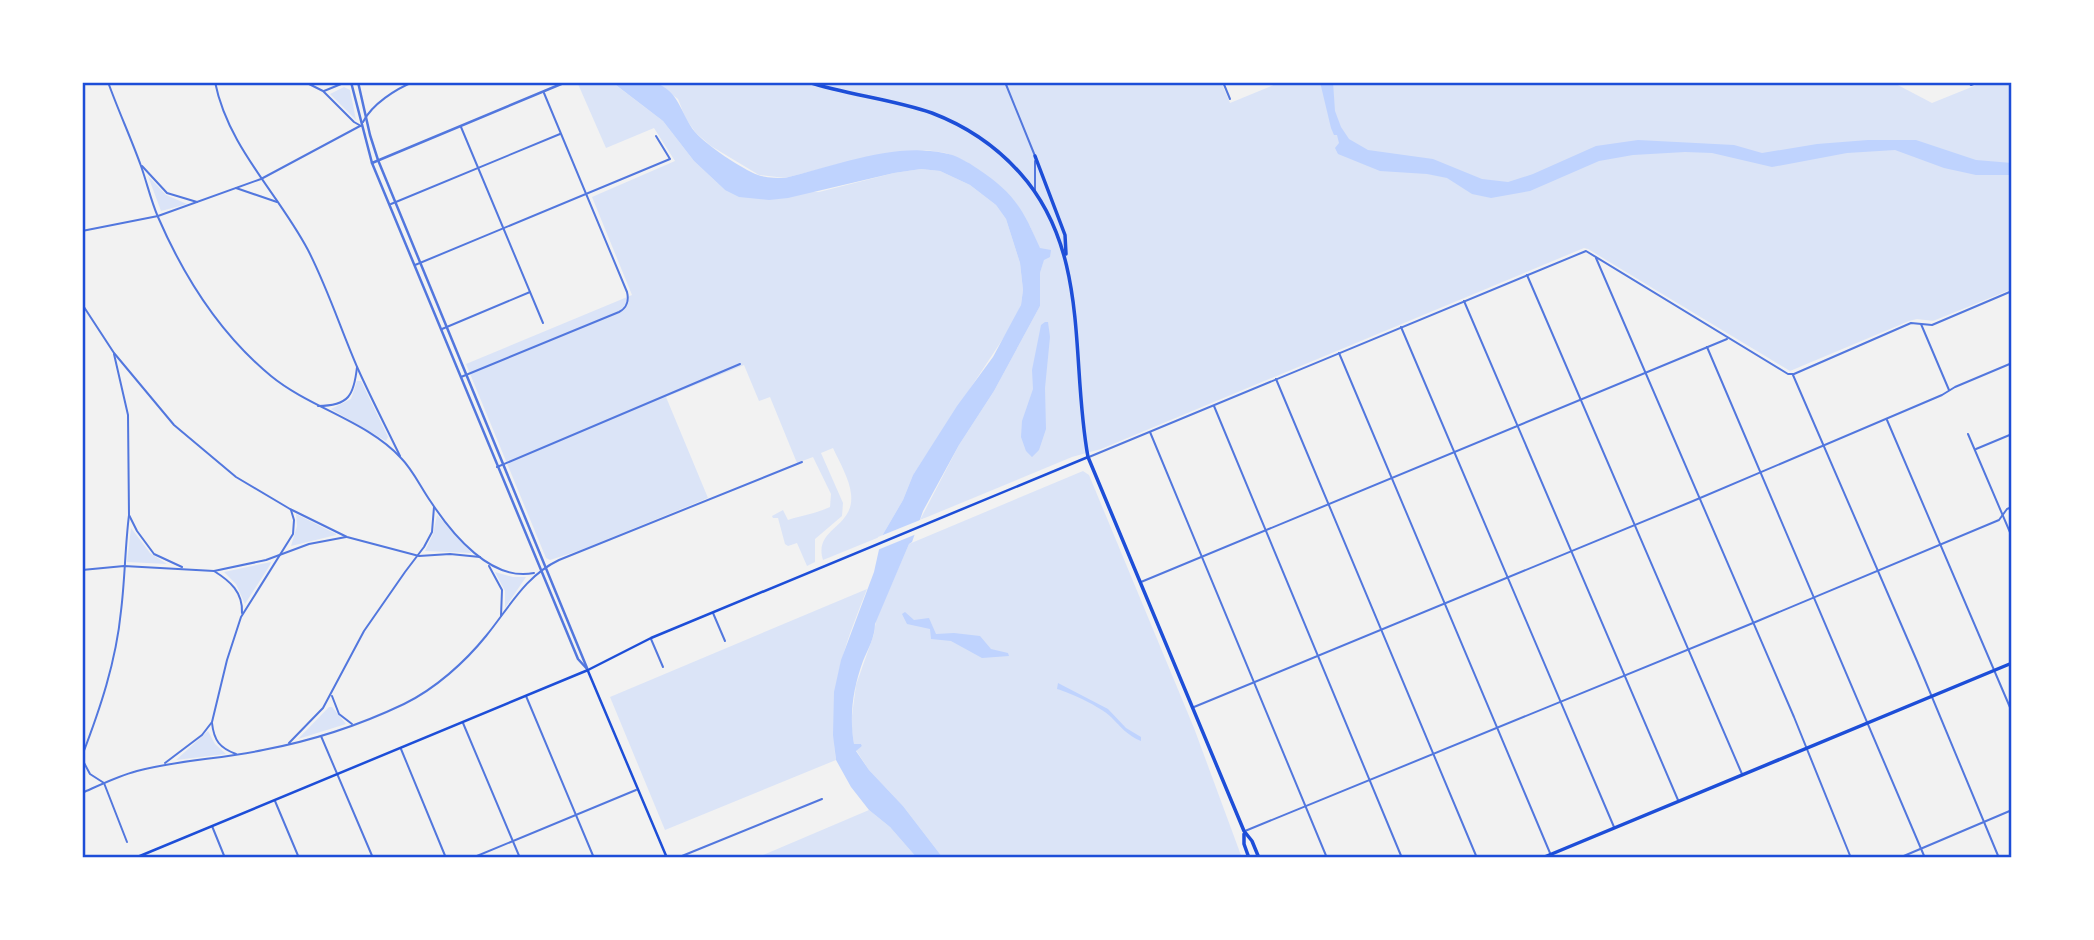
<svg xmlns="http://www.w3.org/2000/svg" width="2094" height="940" font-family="Manrope,sans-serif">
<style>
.green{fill:#dbe4f7}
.water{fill:#bfd3fe}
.pier{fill:#f2f2f2}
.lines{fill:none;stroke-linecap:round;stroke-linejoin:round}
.minor{stroke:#5277de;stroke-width:2}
.tertiary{stroke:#5277de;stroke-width:2.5}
.secondary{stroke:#1d4ed8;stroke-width:2.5}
.primary{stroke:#1d4ed8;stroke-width:3.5}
.neatline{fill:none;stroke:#1d4ed8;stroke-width:2.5}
</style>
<rect width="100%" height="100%" fill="#f2f2f2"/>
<!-- green -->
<g class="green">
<path d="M584 82 613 83 663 121 694 161 725 190 819 192 894 173 921 169 940 171 970 185 996 205 1006 219 1020 263 1023 290 1021 305 1014 322 913 475 903 500 882 536 823 560C813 528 855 528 851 494 850 480 839 461 833 448L821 453 843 503 842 516 815 539V562L807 566 797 543 788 546 785 544 778 518H773L772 516 783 510 788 520C803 515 815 514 830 507L831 494 813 457 797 463 770 397 759 401 744 365 666 397 708 498 581 550 550 560 546 558 466 364 632 295 592 197 675 161 654 128 606 148 578 84Z"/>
<polygon points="655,82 1221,82 1230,103 1281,82 1892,82 1932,103 1984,82 2012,82 2012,289 1933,321 1917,319 1909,321 1790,371 1588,249 1584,248 1101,449 1072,457 920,520 959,445 994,391 1040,306 1040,273 1044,259 1030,226 967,162 946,153 926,150 862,158 785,178 759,175 711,146 696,133 686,119 678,99"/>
<polygon points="344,87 350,90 356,120 330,94"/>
<polygon points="148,176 166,195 187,204 161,211"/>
<polygon points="357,381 361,381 388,437 386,441 331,409 351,399"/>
<polygon points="1083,471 1089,475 1194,728 1242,858 943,858 903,806 869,770 856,750 862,746 861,744 854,745 851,723 856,685 874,634 876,620 909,544"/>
<polygon points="296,514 336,534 336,535 291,546 297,526"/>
<polygon points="437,515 471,552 471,553 425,551 433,534"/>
<polygon points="131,528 150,553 167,564 127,562"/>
<polygon points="271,562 270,565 245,604 236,584 224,572"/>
<polygon points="495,572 513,577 526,577 505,608 505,591"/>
<path d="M867 589C851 631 833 671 835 716 836 732 833 745 836 760L665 830 610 697Z"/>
<polygon points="329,707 332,707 346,724 298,739"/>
<polygon points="208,731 215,744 226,754 176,760"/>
<polygon points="869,810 890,827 917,858 756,858"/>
</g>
<!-- water -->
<g class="water">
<path d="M612 82C624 82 643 79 655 83 679 90 681 115 695 132 706 145 742 169 758 175 767 178 776 178 785 178 834 166 894 142 944 153 956 155 968 162 978 169 1014 193 1023 209 1040 248L1051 250 1050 257 1044 260 1040 273V306L994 391 959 445 923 511 912 542 909 544 875 624C875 637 868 649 863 661 853 688 849 716 854 744H861L862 746 856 751 869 770 903 806 943 858H917L890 827 869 810 851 787 836 760 833 735 834 692 841 660 874 572 882 536 903 500 913 475 957 406 993 357 1021 305 1023 290 1020 263 1006 219 996 205 970 185 940 171 921 169 894 173 788 198 769 200 739 197 725 190 694 161 663 121Z"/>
<polygon points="1320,82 1333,82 1335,111 1341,127 1349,139 1368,150 1433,159 1482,179 1508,182 1533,174 1596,146 1638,140 1734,145 1762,153 1817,144 1868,140 1916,140 1976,160 2012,163 2012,175 1976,175 1944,168 1895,150 1847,153 1772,167 1712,153 1685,152 1633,155 1599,161 1530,191 1491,198 1472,194 1447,178 1427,174 1380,171 1338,154 1335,148 1339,143 1337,135 1334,135 1331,128"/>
<polygon points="1045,322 1048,322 1050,337 1045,388 1046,429 1039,450 1032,457 1026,451 1021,437 1022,421 1033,389 1032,370 1041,325"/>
<polygon points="905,612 914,620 929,618 936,634 954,633 980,636 991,649 1008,653 1009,656 982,658 951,641 931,639 930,629 907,624 902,614"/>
<path d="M1058 683 1108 709 1126 728 1141 737V741C1128 736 1121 727 1111 717 1101 707 1071 693 1057 689Z"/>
</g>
<!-- pier -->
<polygon class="pier" points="925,518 919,533 875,551 878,537"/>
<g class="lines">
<!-- minor -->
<g class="minor">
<path d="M108 82C118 110 131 138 141 166 147 183 151 201 158 217 184 277 220 334 271 376 310 408 367 421 401 458 413 470 421 488 431 502 452 534 491 582 534 573"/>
<path d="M215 82C228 147 278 193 308 250 328 289 341 330 358 369 371 398 386 427 400 456"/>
<polyline points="305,82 323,91 354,122 361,126"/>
<polyline points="1005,82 1035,156"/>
<polyline points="1223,82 1230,99"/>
<polyline points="1968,82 1971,85 1979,82"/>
<polyline points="324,91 346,82"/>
<path d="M363 122C372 104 396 89 413 82"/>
<polyline points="461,127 543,323"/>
<polyline points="142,166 167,193 197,202"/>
<polyline points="236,188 277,202"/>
<polyline points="1035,191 1035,161"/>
<polyline points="391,204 560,134"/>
<polyline points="82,231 158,216 261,179 360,126"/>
<polyline points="1596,258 1794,717 1851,858"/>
<polyline points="415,265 670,159 656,136"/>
<polyline points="1527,275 1742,774"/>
<polyline points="1464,301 1678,800"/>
<polyline points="82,304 114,353 174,425 236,477 290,509 347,537 419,556 450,554 480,557"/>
<polyline points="1921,324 1949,390"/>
<polyline points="1401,327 1614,827"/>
<polyline points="442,329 530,292"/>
<polyline points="1707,347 1925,858"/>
<polyline points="1339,353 1550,853"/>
<polyline points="114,354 128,415 129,515 137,531 154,554 182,567"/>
<polyline points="1794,374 1911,323 1932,325 2012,291"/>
<polyline points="1793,375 1917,661 1999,858"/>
<path d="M461 377 619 312C627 308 629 300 627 292L544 93"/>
<polyline points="1276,379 1477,858"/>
<path d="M318 406C349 406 354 395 357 367"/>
<polyline points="1214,406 1402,858"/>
<polyline points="1887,420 2012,712"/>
<polyline points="1150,432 1327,858"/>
<polyline points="1968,434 2012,537"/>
<polyline points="1976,449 2012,434"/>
<polyline points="1089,457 1586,251 1788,374 1793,374"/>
<polyline points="497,467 740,364"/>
<polyline points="489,566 502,590 501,616"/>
<polyline points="82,570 124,566 214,571 266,560 309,544 346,537"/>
<path d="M214 571C230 581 243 592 242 613"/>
<polyline points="1141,582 1727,339"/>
<polyline points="713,613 725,641"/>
<polyline points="651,639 663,667"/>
<polyline points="332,696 339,714 352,724"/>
<polyline points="526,696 594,858"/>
<polyline points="1194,707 1693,501 1942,395 1955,387 2012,363"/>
<path d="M212 723C214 741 220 748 236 754"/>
<polyline points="463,723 520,858"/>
<polyline points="321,736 373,858"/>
<polyline points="289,743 323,708 364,631 405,572 424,547 432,532 434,507"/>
<polyline points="401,749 446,858"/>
<path d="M82 756C100 709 116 662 121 611 125 579 125 547 129 515"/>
<polyline points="82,759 90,774 104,783 127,842"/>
<polyline points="165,763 202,735 212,722 227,660 241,617 293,534 294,520 291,510"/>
<path d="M82 793C100 785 118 776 137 771 178 760 221 759 263 750 311 741 360 725 404 704 435 689 465 662 486 636 509 608 525 576 559 560L802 462"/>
<polyline points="275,801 299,858"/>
<polyline points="212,826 225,858"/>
<polyline points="1245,831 1753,623 1999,520 2007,509 2012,507"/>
<polyline points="472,858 636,790"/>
<polyline points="677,858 822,799"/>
<polyline points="1899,858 2012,810"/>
</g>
<!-- tertiary -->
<g class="tertiary">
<polyline points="351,82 372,163 578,659 588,670"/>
<polyline points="358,82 370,135 378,160 587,668"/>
<polyline points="372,163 566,82"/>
</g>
<!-- secondary -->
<g class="secondary">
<polyline points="588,671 667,858"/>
<polyline points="135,858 588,670 651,638 1088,457"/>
</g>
<!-- primary -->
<g class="primary">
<path d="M808 82C848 95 892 99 932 113 966 126 996 146 1020 173 1091 252 1070 360 1088 457L1244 831 1252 841 1259 858"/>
<polyline points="1035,156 1065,235 1066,254"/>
<polyline points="1244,834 1244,844 1249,858"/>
<polyline points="1542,858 2012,663"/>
</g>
</g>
<!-- border -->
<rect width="2094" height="940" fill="none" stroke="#ffffff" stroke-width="168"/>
<rect x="84" y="84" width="1926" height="772" class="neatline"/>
</svg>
